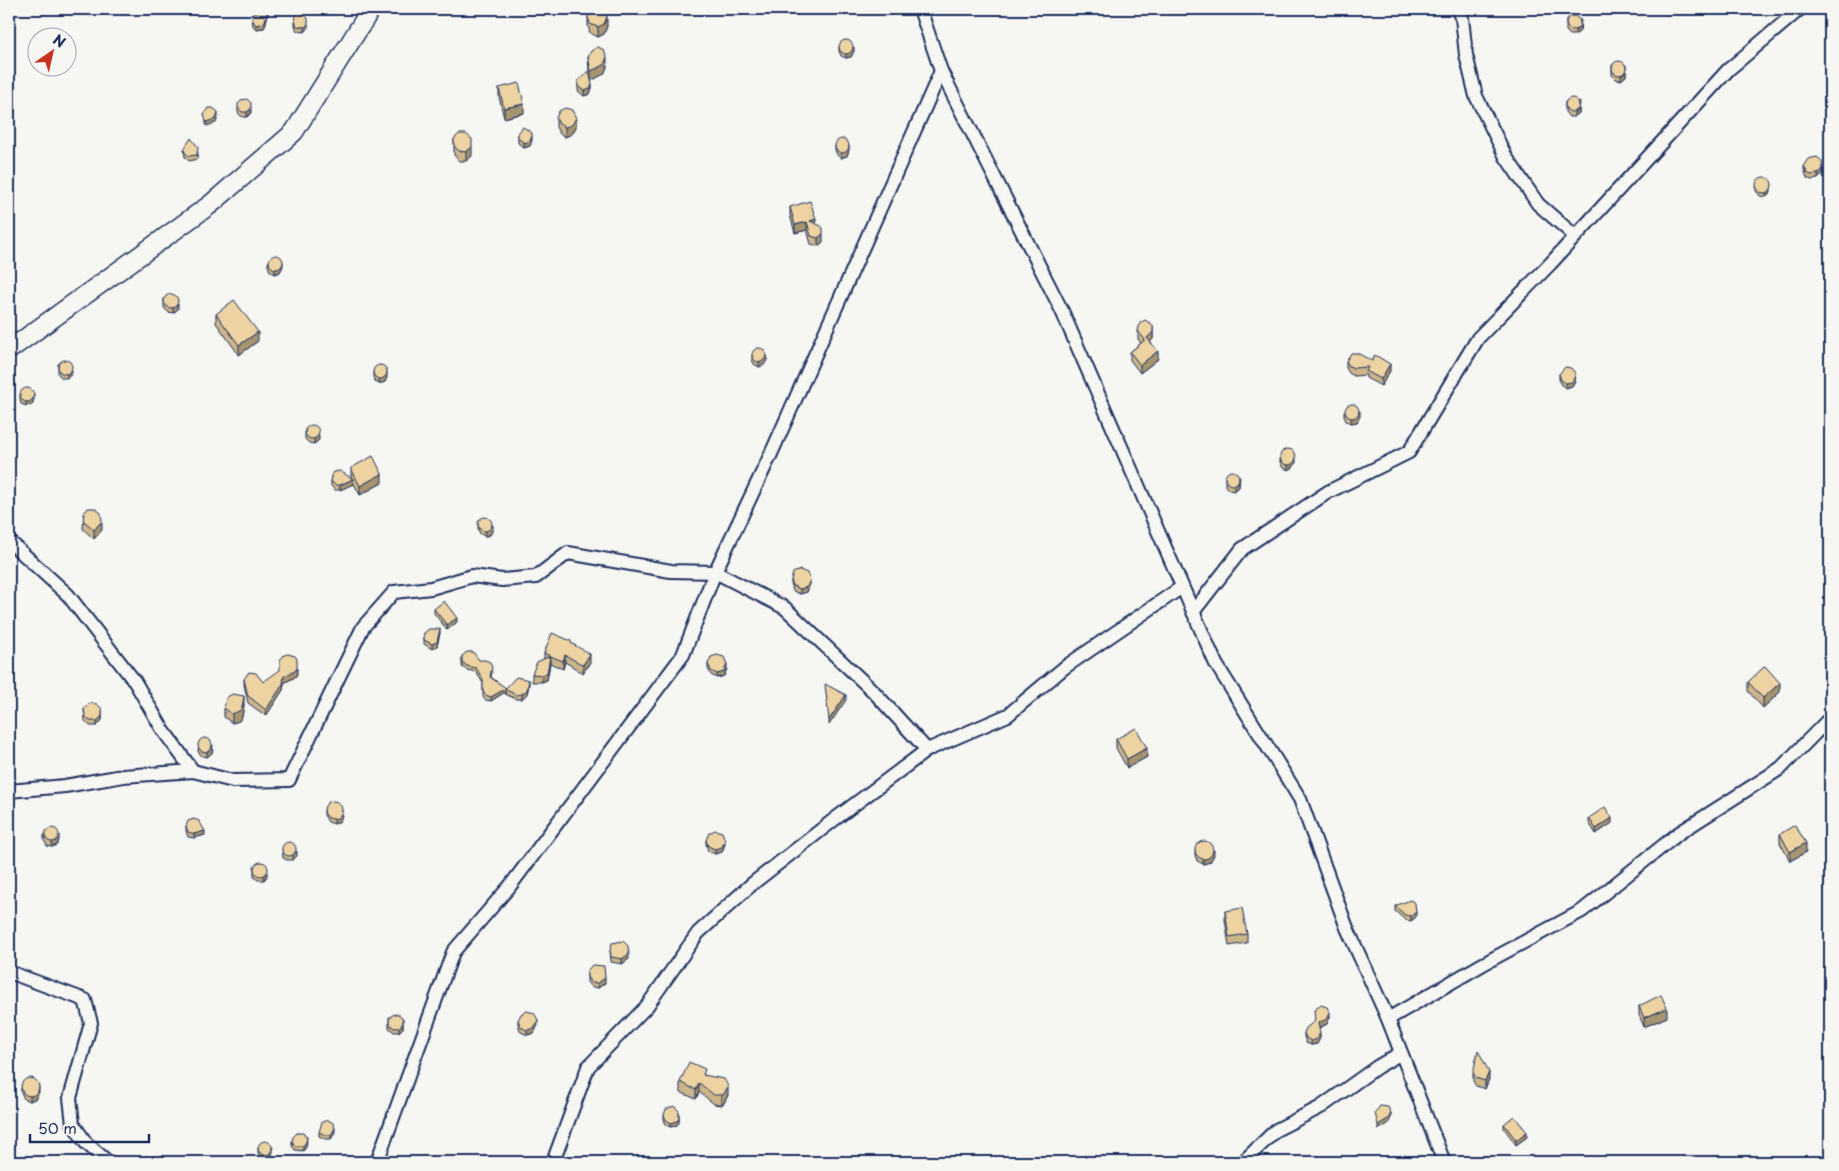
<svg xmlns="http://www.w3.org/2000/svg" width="1839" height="1171" font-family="'Playpen Sans',sans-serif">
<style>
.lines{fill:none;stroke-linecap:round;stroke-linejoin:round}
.street-casing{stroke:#1b2f5e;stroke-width:16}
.secondary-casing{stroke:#1b2f5e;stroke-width:21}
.street{stroke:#f6f6f2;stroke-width:12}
.secondary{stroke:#f6f6f2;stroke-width:18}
.wall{fill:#ccb58b;stroke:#1b2f5e}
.shaded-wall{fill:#a69471;stroke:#1b2f5e}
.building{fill:#edd3a2;stroke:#1b2f5e}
</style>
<rect width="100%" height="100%" fill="#f6f6f2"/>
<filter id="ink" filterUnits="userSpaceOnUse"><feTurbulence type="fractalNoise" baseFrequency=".02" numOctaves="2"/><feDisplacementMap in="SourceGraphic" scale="10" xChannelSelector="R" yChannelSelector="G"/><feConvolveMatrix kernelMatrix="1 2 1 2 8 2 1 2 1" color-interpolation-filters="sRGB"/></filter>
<g filter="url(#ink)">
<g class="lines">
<defs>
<g id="street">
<polyline points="920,9 941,71 1062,311 1216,664 1300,799 1347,928 1388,1019 1444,1162"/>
<polyline points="1457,9 1462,18 1466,55 1476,96 1506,157 1538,204 1575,236"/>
<polyline points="9,541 68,595 135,682 163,730 193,771"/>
<polyline points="1193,612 1242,549 1328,492 1409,452 1478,338 1551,263 1728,70 1800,9"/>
<polyline points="9,791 65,786 123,776 193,771 233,781 289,780 363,627 394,592 431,588 472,576 502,580 536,577 568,553 671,571 715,572 785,608 874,692 927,750"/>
<polyline points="9,972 85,1000 91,1023 70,1098 73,1124 86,1143 108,1162"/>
<polyline points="1388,1019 1483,964 1582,911 1679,833 1781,768 1830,718"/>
<polyline points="377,1162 453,952 510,886 683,655 715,572 771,454 941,71"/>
<polyline points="553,1162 588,1067 647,1006 698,933 752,884 835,819 927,750 1008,715 1065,667 1182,587"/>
<polyline points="1243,1162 1276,1130 1321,1107 1377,1067 1401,1053"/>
</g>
<polyline id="secondary" points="9,350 211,204 294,132 371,9"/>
</defs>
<!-- street casing -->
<use href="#street" class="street-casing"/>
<!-- secondary casing -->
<use href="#secondary" class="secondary-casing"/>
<!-- street -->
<use href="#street" class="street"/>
<!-- secondary -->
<use href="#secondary" class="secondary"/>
</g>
<!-- wall -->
<g class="wall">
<polygon points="268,9 298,9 293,12 268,10 268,14 265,26 264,28 256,29 253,26 252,17"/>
<polygon points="956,9 967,9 963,12 958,11"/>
<polygon points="588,17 607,26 604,34 598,37 590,33 588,26"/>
<polygon points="1566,20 1581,20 1580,31 1575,35 1570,35 1566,31"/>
<polygon points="295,21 308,28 305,32 297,31 295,26"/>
<polygon points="839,47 854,51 851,57 846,58 841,56 839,51"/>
<polygon points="588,57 607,67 604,74 591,80 592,88 590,94 584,96 578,91 578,81 589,71"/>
<polygon points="1612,65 1626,65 1626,76 1621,80 1616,79 1612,75"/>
<polygon points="499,88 524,113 504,118 499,97"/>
<polygon points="1565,102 1580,102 1579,113 1574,117 1569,117 1565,112"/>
<polygon points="238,108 251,113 247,117 242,117 238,113"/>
<polygon points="556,118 576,127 572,134 565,137 559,133 556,127"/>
<polygon points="518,133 532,140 530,146 524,148 518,143"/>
<polygon points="454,139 472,156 466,161 459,161 454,155"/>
<polygon points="835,146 849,150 847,156 841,158 837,155 835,150"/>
<polygon points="184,149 198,152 197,159 189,161 185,157"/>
<polygon points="1804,165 1823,173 1818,179 1811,180 1807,178 1804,170"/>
<polygon points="1756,187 1771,193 1766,197 1760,196 1756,191"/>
<polygon points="790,207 816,223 823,242 818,246 811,244 807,230 795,233 790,215"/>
<polygon points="268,262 283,266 280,272 275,274 270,271 268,266"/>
<polygon points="164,299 178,309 173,313 168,312 164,308"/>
<polygon points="216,314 258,341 239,355 216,323"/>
<polygon points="1153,325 1153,339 1150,342 1158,359 1140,373 1130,360 1130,352 1141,343 1138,339 1138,331"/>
<polygon points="752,355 767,360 764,365 759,367 754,364 752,360"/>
<polygon points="1346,361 1372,361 1390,371 1381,386 1366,378 1366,375 1354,376 1349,373 1346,368"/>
<polygon points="58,364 72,374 67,378 62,378 58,374"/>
<polygon points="373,372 387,377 385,382 379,384 375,382 373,377"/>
<polygon points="1559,374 1575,381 1572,386 1566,388 1561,385 1559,379"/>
<polygon points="20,395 34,399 32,405 26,406 21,404 20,399"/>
<polygon points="1344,411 1360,416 1357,422 1351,423 1346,421 1344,416"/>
<polygon points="305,429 319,440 314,444 309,443 305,439"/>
<polygon points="1280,458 1296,462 1293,468 1288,470 1282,467 1280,462"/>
<polygon points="351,468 382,483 360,495 353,482 353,484 340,490 335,490 331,486 331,476 351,478"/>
<polygon points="1225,476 1240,476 1239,487 1234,491 1229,490 1225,486"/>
<polygon points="84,513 102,530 94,539 83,529"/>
<polygon points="478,525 493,529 490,535 485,536 480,534 478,529"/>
<polygon points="791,580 810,584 807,592 800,594 793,591 791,584"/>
<polygon points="434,609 457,622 447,630 434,613"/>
<polygon points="424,633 440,633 437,646 432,649 424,644"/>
<polygon points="571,643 590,662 583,673 565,662 563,669 550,663 547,680 542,682 532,682 532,674 544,658 544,653"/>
<polygon points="462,656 479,660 492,672 491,677 506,689 529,684 527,694 522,699 516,699 505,694 505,692 491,701 485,700 483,697 483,683 476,672 467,670 462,667"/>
<polygon points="708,664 727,669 724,676 717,678 711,675 708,669"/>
<polygon points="297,674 295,677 284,683 283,690 266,716 248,703 244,685 244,679 263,682"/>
<polygon points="1748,682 1780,692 1763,708 1748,691"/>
<polygon points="244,705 242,717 239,721 232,723 224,717 224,708"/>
<polygon points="84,709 102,709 102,720 97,726 90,726 85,721"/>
<polygon points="1116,739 1147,757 1127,768 1116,748"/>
<polygon points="199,742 213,750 212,753 207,757 202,756 198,752"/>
<polygon points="324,810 342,815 340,821 334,824 328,822 324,815"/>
<polygon points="1589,818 1612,823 1596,834 1589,823"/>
<polygon points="186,826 205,835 194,838 188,837 186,831"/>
<polygon points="1780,834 1806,852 1790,861 1780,843"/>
<polygon points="44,835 59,840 57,845 52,847 47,846 44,840"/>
<polygon points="706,840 725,844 722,852 715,854 708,851 706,844"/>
<polygon points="282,849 297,856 293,860 287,860 283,858"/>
<polygon points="1195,850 1214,855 1210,862 1203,864 1197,861 1195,855"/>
<polygon points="254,866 267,876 264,880 258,880 254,877"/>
<polygon points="1395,906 1416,917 1411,921 1405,920 1395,911"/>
<polygon points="1225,911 1247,934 1247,943 1229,946 1225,920"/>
<polygon points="610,950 629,959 622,964 611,962"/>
<polygon points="587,971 605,983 598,988 591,987 587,982"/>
<polygon points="1639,1006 1667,1017 1644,1027 1639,1015"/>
<polygon points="389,1017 403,1018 403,1028 399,1032 394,1032 389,1028"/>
<polygon points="1330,1017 1327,1024 1319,1028 1320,1038 1317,1044 1311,1045 1306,1043 1304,1037 1304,1033"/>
<polygon points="518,1020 538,1025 534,1033 527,1035 521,1032 518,1025"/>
<polygon points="1473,1073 1489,1079 1485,1089 1476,1086 1473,1081"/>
<polygon points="705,1075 728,1095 724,1103 721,1105 714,1104 699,1092 696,1099 680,1092 680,1082"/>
<polygon points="21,1088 39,1092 36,1098 30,1101 24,1099 21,1092"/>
<polygon points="679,1111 679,1123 677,1125 671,1127 666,1125 664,1119 664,1115"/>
<polygon points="1504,1124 1527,1137 1516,1145 1504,1128"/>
<polygon points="319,1132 335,1132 331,1139 325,1139 319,1136"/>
<polygon points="292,1141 307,1141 306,1147 303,1151 295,1150 292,1146"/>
<polygon points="258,1148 273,1151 271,1158 266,1160 261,1158 258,1153"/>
</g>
<!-- shaded-wall -->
<g class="shaded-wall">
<polygon points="268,9 268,14 265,26 264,28 256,29 256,25"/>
<polygon points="607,17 607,26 604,34 598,37 598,27"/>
<polygon points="308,24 308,28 305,32 305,27"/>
<polygon points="1580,27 1580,31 1575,35 1575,31"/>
<polygon points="854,47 854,51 851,57 846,58 846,54"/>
<polygon points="607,57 607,67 604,74 591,81 591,71"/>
<polygon points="1626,71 1626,76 1621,80 1621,75"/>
<polygon points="592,84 592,88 590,94 584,96 584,91"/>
<polygon points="524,104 524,113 504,118 504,108"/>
<polygon points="251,109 251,113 247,117 247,112"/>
<polygon points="1579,109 1579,113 1574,117 1574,113"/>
<polygon points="218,112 218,117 216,123 206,126 206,122"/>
<polygon points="576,118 576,127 572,134 565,137 565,127"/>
<polygon points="532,136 532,140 530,146 524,148 524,143"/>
<polygon points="849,146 849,150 847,156 841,158 841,153"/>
<polygon points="472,147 472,156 466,161 466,152"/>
<polygon points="1823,169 1823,173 1818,179 1818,174"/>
<polygon points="1771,182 1771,193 1766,197 1766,192"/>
<polygon points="816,219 816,227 810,221"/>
<polygon points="807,222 807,230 795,233 795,225"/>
<polygon points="823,234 823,242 818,246 818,238"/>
<polygon points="283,262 283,266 280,272 275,274 275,269"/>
<polygon points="178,304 178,309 173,313 173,308"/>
<polygon points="258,332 258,341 239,355 239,345"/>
<polygon points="1153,332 1153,339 1147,346 1147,338"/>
<polygon points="1158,351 1158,359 1140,373 1140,365"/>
<polygon points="767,355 767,360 764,365 759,367 759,362"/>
<polygon points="1390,364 1390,371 1381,386 1381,379"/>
<polygon points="72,370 72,374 67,378 67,374"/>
<polygon points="387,372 387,377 385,382 379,384 379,380"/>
<polygon points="1575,376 1575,381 1572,386 1566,388 1566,383"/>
<polygon points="34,394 34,399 32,405 26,406 26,402"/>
<polygon points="1360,411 1360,416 1357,422 1351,423 1351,419"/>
<polygon points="319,435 319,440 314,444 314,439"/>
<polygon points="1296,458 1296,462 1293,468 1288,470 1288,465"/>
<polygon points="382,474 382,483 360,495 360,486"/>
<polygon points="353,479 353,484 340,490 340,485"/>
<polygon points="1239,482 1239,487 1234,491 1234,486"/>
<polygon points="102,521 102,530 94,539 94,530"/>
<polygon points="493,525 493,529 490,535 485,536 485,532"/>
<polygon points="810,580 810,584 807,592 800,594 800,589"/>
<polygon points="457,618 457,622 447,630 447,625"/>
<polygon points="440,629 440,633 437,646 432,649 432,644"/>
<polygon points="590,654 590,662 583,673 583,665"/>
<polygon points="565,655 565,662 563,669 563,661"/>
<polygon points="550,656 550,663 547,680 542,682 542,675"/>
<polygon points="727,664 727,669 724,676 717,678 717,674"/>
<polygon points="297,668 297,674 295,677 284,683 283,690 266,716 266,710 284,676"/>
<polygon points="529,680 529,684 527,694 522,699 522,694"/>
<polygon points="1780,683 1780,692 1763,708 1763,698"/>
<polygon points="506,688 505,692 491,701 491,697"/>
<polygon points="846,695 846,700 829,725 829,720"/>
<polygon points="244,696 244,705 242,717 239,721 232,723 232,714"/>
<polygon points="102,716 102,720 97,726 97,721"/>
<polygon points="213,745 212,753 207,757 207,752"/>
<polygon points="1147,748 1147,757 1127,768 1127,759"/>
<polygon points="342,810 342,815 340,821 334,824 334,819"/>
<polygon points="1612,818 1612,823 1596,834 1596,829"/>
<polygon points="205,831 205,835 194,838 194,834"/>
<polygon points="59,835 59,840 57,845 52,847 52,843"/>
<polygon points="725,840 725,844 722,852 715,854 715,849"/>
<polygon points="1806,843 1806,852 1790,861 1790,852"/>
<polygon points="1214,850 1214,855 1210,862 1203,864 1203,860"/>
<polygon points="297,851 297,856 293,860 293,855"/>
<polygon points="267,871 267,876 264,880 264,876"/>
<polygon points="1416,912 1416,917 1411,921 1411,916"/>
<polygon points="629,954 629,959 622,964 622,959"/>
<polygon points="605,978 605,983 598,988 598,983"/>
<polygon points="1667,1008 1667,1017 1644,1027 1644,1018"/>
<polygon points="1330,1013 1330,1017 1327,1024 1318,1028 1318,1023"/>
<polygon points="538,1020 538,1025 534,1033 527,1035 527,1030"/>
<polygon points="403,1023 403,1028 399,1032 399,1027"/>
<polygon points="1320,1033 1320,1038 1317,1044 1311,1045 1311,1041"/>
<polygon points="1489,1072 1489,1079 1485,1089 1485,1081"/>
<polygon points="699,1083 699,1092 696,1099 696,1090"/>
<polygon points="728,1086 728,1095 724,1103 721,1105 721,1095"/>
<polygon points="39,1087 39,1092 36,1098 30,1101 30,1096"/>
<polygon points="1391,1113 1391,1118 1388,1124 1378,1130 1378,1125"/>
<polygon points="679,1118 679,1123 677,1125 671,1127 671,1123"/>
<polygon points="335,1128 335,1132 331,1139 331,1135"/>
<polygon points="1527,1132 1527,1137 1516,1145 1516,1140"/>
<polygon points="307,1137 306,1147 303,1151 303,1146"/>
<polygon points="273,1147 273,1151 271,1158 266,1160 266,1155"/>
</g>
<!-- building -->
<g class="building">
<polygon points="268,9 265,21 264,23 256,25 253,21 252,17 254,13"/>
<polygon points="297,9 308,18 308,24 305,27 297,26 295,21"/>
<polygon points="594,9 601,9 604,10 607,17 604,24 598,27 590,24 588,17 590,10"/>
<circle cx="1573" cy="23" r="7"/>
<circle cx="846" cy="47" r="7"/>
<polygon points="598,47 604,50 607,57 604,65 591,71 588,57 591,51"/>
<circle cx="1619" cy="68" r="7"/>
<polygon points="589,71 592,84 590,89 584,91 578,86 578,81"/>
<polygon points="519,83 524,104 504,108 499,88"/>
<circle cx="1572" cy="105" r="7"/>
<polygon points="247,99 251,103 251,109 247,112 242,112 238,108 238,104 242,100"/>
<polygon points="208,108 213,108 218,112 216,119 206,122 204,114"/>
<polygon points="565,108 572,110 576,118 572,125 565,127 559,124 556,118 559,111"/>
<polygon points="523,127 532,133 532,136 530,141 524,143 518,138 518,133"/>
<polygon points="459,134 466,134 472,139 472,147 466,152 459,151 454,146 454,139"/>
<polygon points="191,138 198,147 197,155 189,156 185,153 184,149"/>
<circle cx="842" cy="146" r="7"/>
<polygon points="1817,157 1822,161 1823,169 1818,174 1811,175 1807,173 1804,165 1808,159"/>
<circle cx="1764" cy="185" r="8"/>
<polygon points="810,201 816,219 810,221 821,226 823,228 823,234 818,238 811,236 807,222 795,225 790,207"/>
<circle cx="276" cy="262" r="7"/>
<circle cx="171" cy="301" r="7"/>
<polygon points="234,300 258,332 239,345 216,314"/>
<polygon points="1145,320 1153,325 1153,332 1147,338 1158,351 1140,365 1130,352 1145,340 1138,331 1140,323"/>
<circle cx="759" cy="355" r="7"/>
<polygon points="1351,353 1357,353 1372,361 1375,355 1390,364 1381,379 1366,371 1368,367 1354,368 1349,366 1346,361"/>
<circle cx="65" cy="367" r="7"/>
<circle cx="380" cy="372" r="7"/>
<polygon points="1565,367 1571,368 1575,373 1575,376 1572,382 1566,383 1561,380 1559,374"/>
<circle cx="27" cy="395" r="7"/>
<circle cx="1352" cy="411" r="7"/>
<circle cx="312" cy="432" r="7"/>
<circle cx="1288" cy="457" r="8"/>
<polygon points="373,456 382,474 360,486 351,468"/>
<circle cx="1232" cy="478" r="7"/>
<polygon points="340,471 353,479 340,485 335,485 331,481 331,476 334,472"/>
<polygon points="88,508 95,508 101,513 102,521 94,530 83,520 84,513"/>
<circle cx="485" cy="524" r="7"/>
<polygon points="800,570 807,573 810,580 807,587 800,589 793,586 791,580 793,573"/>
<polygon points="444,601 457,618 447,625 434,609"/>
<polygon points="429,629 440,629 437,642 432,644 424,640 424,633"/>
<polygon points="552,633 571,641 571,643 590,654 583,665 565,655 563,661 550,656 547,673 542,675 532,674 537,662 550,656 544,653"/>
<polygon points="467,652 473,652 479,660 485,660 490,662 492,667 490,677 506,688 491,697 485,695 483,692 483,679 476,668 467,666 462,662 462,656"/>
<polygon points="288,654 295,656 297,659 297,668 295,671 284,676 283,684 266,710 248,696 244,679 249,672 256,673 263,682 280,670 280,660 284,655"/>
<polygon points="717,655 724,657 727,664 724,672 717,674 711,671 708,664 711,657"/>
<polygon points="1765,666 1780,683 1763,698 1748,682"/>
<polygon points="516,677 529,680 527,690 522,694 516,695 505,689"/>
<polygon points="825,684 846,695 829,720"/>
<polygon points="232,694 244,696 242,708 239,711 232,714 224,708 226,698"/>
<polygon points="90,703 97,704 102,709 102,716 97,721 90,721 85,716 84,709"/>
<polygon points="1136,728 1147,748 1127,759 1116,739"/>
<circle cx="205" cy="745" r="7"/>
<circle cx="333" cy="810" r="9"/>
<polygon points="1605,807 1612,818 1596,829 1589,818"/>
<polygon points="194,819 199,821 205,831 194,834 188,832 186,826 188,821"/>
<polygon points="1795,825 1806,843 1790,852 1780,834"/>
<circle cx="52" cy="835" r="7"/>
<polygon points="715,830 722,832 725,840 722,847 715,849 708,846 706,840 709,833"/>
<circle cx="1204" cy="850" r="9"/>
<circle cx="289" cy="849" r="7"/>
<circle cx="261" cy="869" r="7"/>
<polygon points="1410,900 1415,903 1416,912 1411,916 1405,915 1395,906"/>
<polygon points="1242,908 1247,934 1229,937 1225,911"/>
<polygon points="623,941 628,946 629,954 622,959 611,957 610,950 612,943"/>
<polygon points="592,965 604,966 605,978 598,983 591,983 587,977 587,971"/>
<polygon points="1661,995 1667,1008 1644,1018 1639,1006"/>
<polygon points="1321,1005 1327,1007 1330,1013 1327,1019 1318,1023 1320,1033 1317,1039 1311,1041 1306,1038 1304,1033 1306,1028 1315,1021 1314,1010"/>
<polygon points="527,1011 534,1013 538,1020 534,1028 527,1030 521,1027 518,1020 521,1014"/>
<circle cx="396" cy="1021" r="7"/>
<polygon points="1478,1050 1489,1072 1485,1081 1476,1078 1473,1073"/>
<polygon points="689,1062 705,1069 703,1075 724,1079 728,1086 724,1094 721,1095 714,1095 699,1083 696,1090 680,1082"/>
<circle cx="30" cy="1087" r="9"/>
<polygon points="674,1106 679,1111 679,1118 677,1121 671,1123 666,1120 664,1115 666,1109"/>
<polygon points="1380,1106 1388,1107 1391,1113 1388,1119 1378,1125 1375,1113"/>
<polygon points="1514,1116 1527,1132 1516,1140 1504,1124"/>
<polygon points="328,1120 333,1123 335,1128 331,1135 325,1135 319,1132 322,1122"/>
<polygon points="297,1133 303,1133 307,1137 306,1142 303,1146 295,1146 292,1141 293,1137"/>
<circle cx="265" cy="1148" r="7"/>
<polygon points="67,1160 72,1162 60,1162 61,1162"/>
</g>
</g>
<!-- margin -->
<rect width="1839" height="1171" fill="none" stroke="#f6f6f2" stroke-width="30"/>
<rect x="15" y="15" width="1809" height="1141" fill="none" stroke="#1b2f5e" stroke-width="2" filter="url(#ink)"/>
<!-- north arrow -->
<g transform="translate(52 52) rotate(34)"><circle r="24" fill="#f6f6f2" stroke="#9ea6b7"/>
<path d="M0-4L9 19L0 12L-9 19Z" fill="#c8321e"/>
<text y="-8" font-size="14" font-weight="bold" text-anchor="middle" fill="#1b2f5e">N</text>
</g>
<!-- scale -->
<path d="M30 1134v8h119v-8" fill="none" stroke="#1b2f5e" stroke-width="2.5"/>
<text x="38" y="1134" font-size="15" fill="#1b2f5e" stroke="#f6f6f2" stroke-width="4" paint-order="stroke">50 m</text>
</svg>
